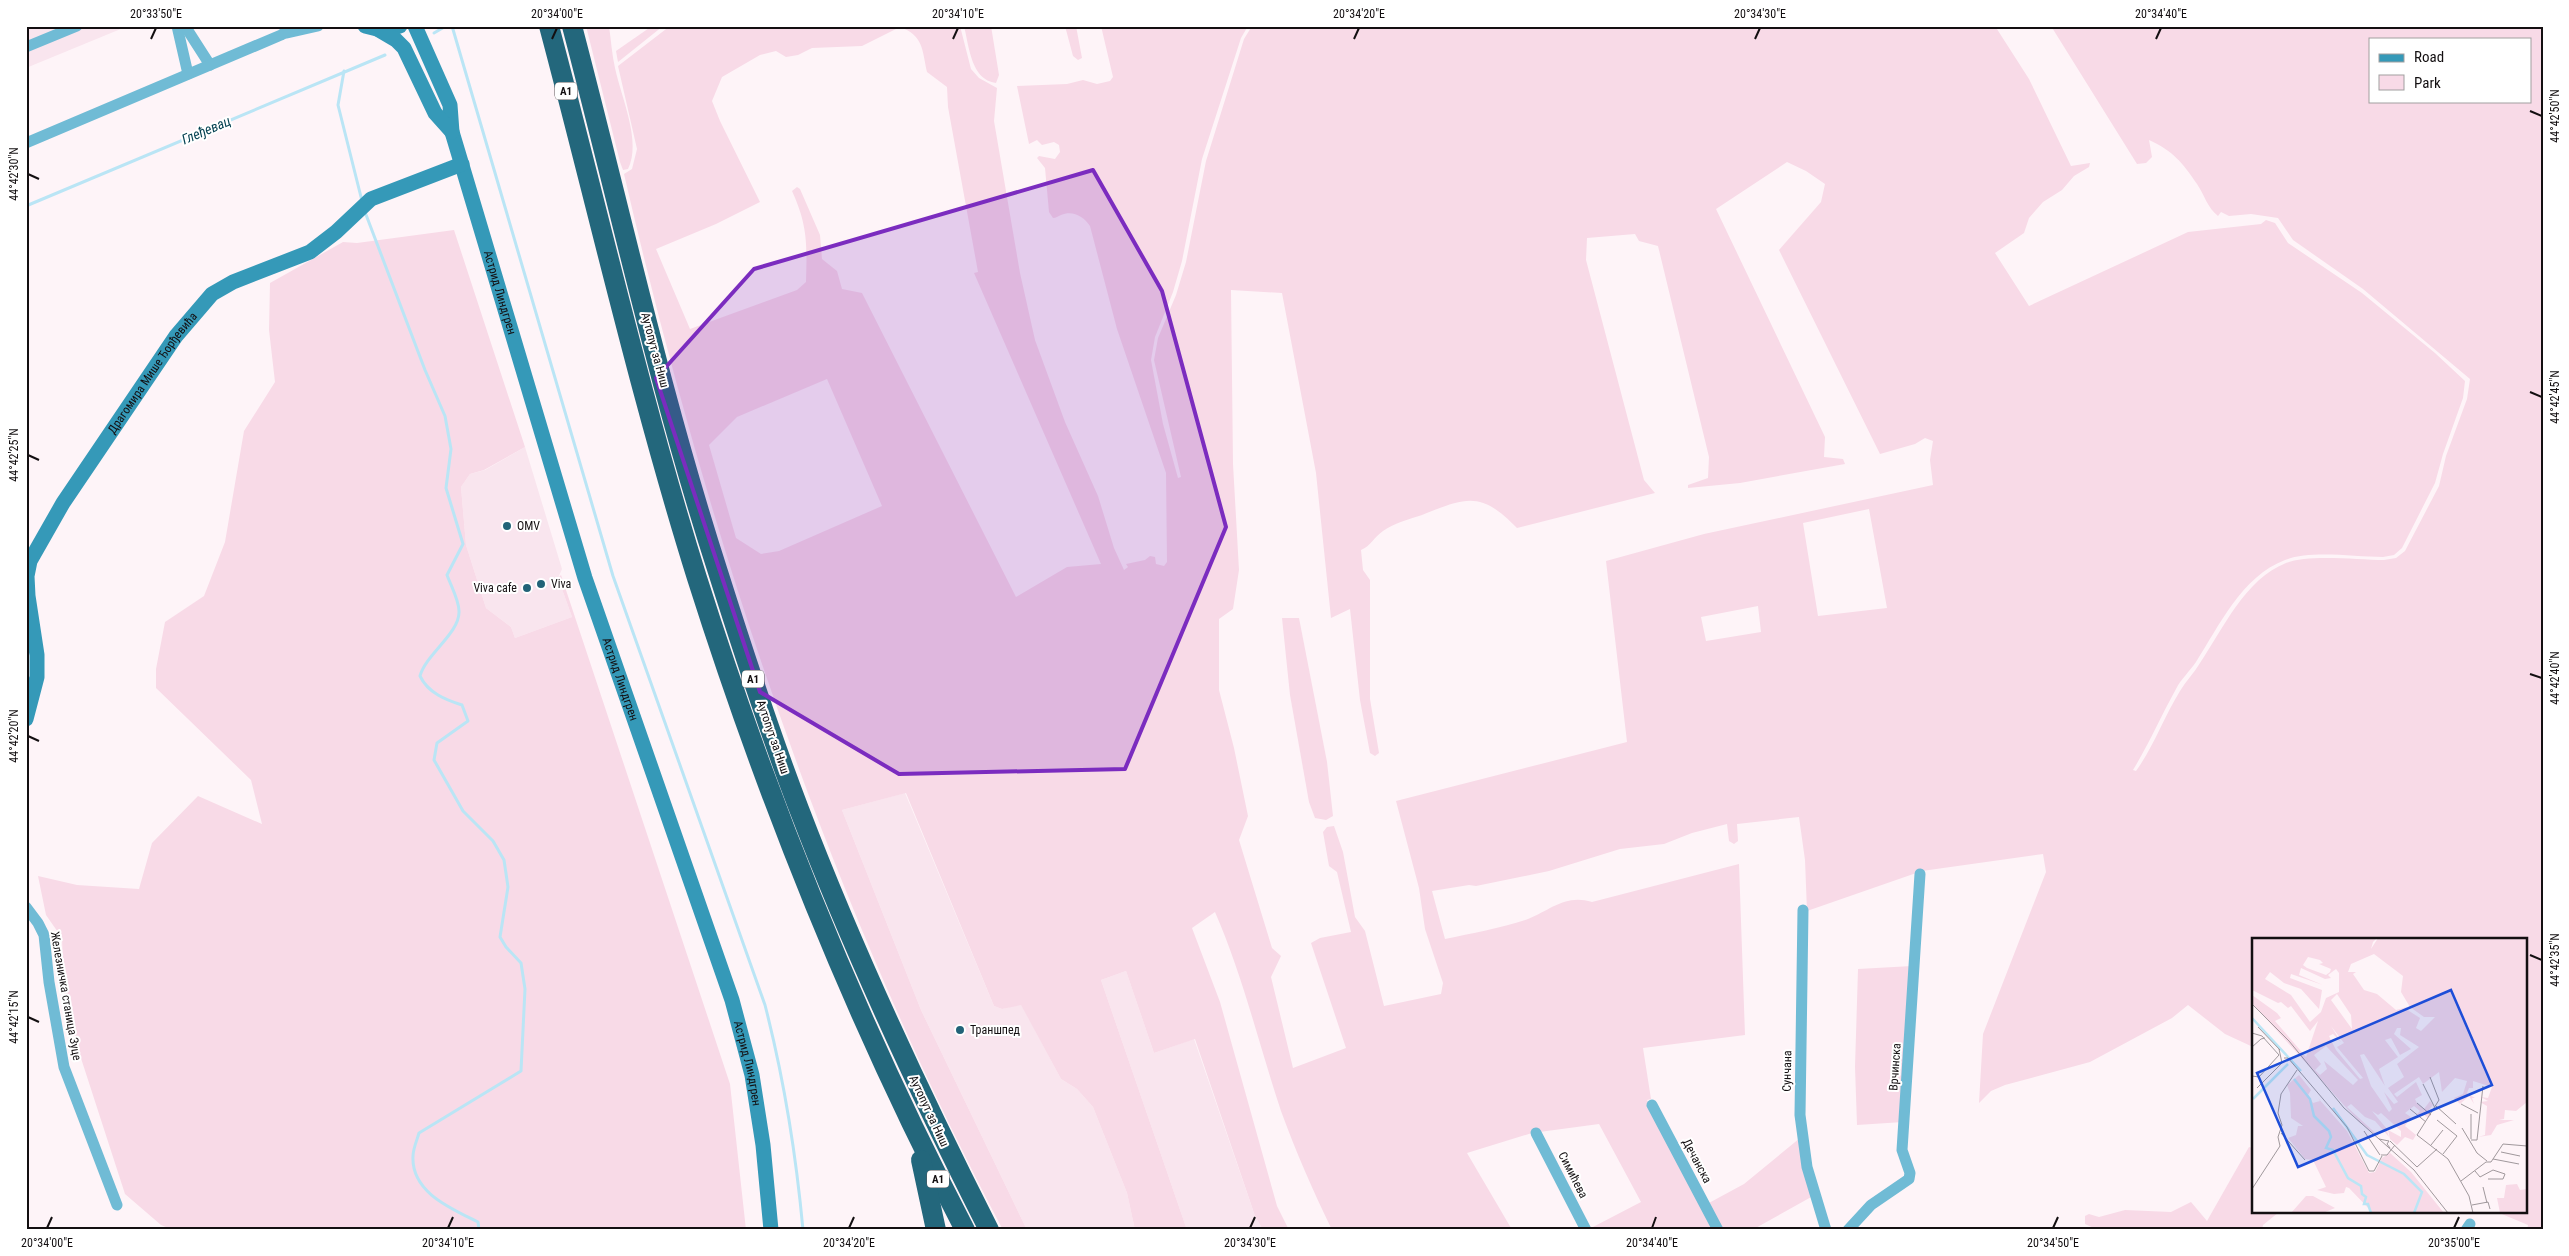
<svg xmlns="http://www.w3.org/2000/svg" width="2569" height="1256" font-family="'Roboto Condensed',sans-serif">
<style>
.built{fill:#f9e5ee}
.green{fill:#f8dae7;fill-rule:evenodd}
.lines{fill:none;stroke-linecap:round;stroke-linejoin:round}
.stream{stroke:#bae5f5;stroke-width:3}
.street{stroke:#70bbd5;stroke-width:11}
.secondary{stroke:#3599b8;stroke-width:15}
.highway{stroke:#23677c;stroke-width:20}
.marked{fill:#7b2cbf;fill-opacity:0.2;stroke:#7b2cbf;stroke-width:4;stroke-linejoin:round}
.ticks{fill:none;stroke:#130f11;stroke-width:2}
.poi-dot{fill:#226378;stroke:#fff;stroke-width:2}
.labels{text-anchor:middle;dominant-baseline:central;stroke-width:4;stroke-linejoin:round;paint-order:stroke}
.shield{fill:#fff;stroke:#5a5758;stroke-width:1}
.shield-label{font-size:11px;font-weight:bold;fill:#130f11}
.street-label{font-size:12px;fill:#130f11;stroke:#fff}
.poi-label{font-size:12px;fill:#130f11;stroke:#fff;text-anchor:start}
.water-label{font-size:14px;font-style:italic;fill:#044151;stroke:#fff}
.inset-river{fill:none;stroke:#bae5f5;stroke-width:2.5}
.inset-road{fill:none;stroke:#a0989c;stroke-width:1}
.view{fill:#1d4ed8;fill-opacity:0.15;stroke:#1d4ed8;stroke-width:2.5}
.inset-edge{fill:none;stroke:#130f11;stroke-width:2.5}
.neatline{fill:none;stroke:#130f11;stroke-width:2}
.ticks-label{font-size:12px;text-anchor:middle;fill:#130f11}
</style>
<rect width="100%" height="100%" fill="#fef4f8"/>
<!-- built -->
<g class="built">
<polygon points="26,26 128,26 26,68"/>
<polygon points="525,447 562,569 558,578 572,617 515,638 511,627 486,608 466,545 461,487 470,474 485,470"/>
<polygon points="905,793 994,1006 1002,1009 1021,1004 1061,1079 1077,1089 1093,1107 1127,1193 1135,1230 1027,1230 921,1010 842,810"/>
<polygon points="1126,971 1154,1053 1194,1039 1255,1216 1263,1230 1187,1230 1101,980"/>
</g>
<!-- green -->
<g class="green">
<path d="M586 26H609C611 40 612 55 615 68 621 97 642 142 628 169L623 170 620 162Z"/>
<polygon points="652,26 663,26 618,62 616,51"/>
<path d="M670 26H960L971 69 979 78 997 88 994 121 1020 273 1035 340 1065 422 1098 496 1114 548 1124 570 1128 567 1126 564 1145 560 1150 556 1155 557 1156 564 1164 566 1167 562 1166 473 1117 329 1090 226C1084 217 1073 210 1061 215 1058 216 1056 218 1053 218L1049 212 1045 168 1037 158 1039 156 1055 159 1060 152 1059 145 1054 142 1042 145 1037 140 1029 144 1017 86 1067 84 1083 80 1097 84 1110 81 1113 77 1101 26H1248L1241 38 1202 159 1182 261 1173 292 1155 337 1151 360 1163 424 1178 478 1181 477 1154 360 1158 338 1176 295 1186 262 1206 161 1244 39 1252 26H1995L2029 79 2071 166 2090 163 2089 167 2074 176 2062 190 2043 202 2029 218 2024 233 1995 253 2029 306 2188 232 2261 224 2266 220 2275 223 2288 243 2362 293 2435 353 2465 381 2463 398 2443 454 2435 483 2402 548 2394 555 2383 557C2353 557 2311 550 2285 560 2242 576 2219 626 2196 662 2190 671 2181 679 2176 689 2161 716 2149 744 2133 770L2136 771C2154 746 2164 717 2180 691 2186 681 2194 673 2200 663 2223 629 2245 579 2286 563 2309 554 2357 560 2384 560L2396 558 2405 551 2439 486 2446 456 2467 399 2470 379 2363 289 2293 240 2278 218 2251 214 2229 216 2221 212 2218 216C2207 207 2205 196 2197 184 2183 163 2172 150 2149 140L2152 157 2146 163 2137 164 2051 26H2543V1230H2527L2528 1225 2497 1212H2525V940H2253V1047L2225 1034 2188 1005 2172 1018 2090 1062 2005 1085 1991 1091 1979 1103 1983 1034 2046 872 2043 854 1922 871 1807 911 1805 860 1799 817 1737 824 1738 841 1734 844 1729 841 1727 824 1692 833 1664 844 1620 849 1549 871 1476 886 1469 885 1432 891 1445 939C1472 933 1502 928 1528 919 1551 910 1565 894 1592 902L1739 864 1745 1035 1643 1048 1651 1099 1647 1100 1715 1230H1591V1228L1641 1202 1599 1124 1532 1133 1467 1153 1511 1228 1506 1230H1332C1313 1191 1296 1152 1281 1111 1259 1045 1243 976 1215 912L1192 928 1220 1002 1277 1206 1289 1230H1263L1255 1216 1195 1039 1154 1053 1126 971 1101 980 1187 1230H1135L1127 1193 1093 1107 1077 1089 1061 1079 1021 1005 1002 1009 994 1006 906 793 842 810 921 1010 1027 1230H1003C828 899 708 538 624 174L632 169 637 149 618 66ZM900 27C924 36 922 50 927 72L947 87 948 107 978 272 974 273 1101 564 1067 567 1016 597 862 293 842 289 837 271 822 259 820 235 800 189 797 187 792 191C808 226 807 245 806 282L797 290 690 329 656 249 716 224 760 202 720 121 712 101 722 77 760 55 776 51 786 57 798 55 812 48 862 46ZM2370 39H2530V101H2370ZM1787 162 1806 171 1825 184 1821 202 1779 250 1880 454 1915 444 1925 438 1933 441 1930 460 1933 485 1704 534 1606 561 1627 742 1396 801 1419 888 1425 929 1443 983 1441 994 1384 1006 1365 931 1355 917 1343 852 1334 826 1327 827 1323 832 1329 866 1337 872 1351 932 1320 938 1311 943 1346 1048 1293 1068 1271 977 1281 956 1272 948 1239 840 1248 816 1234 748 1219 690V619L1233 609 1239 570 1233 464 1231 290 1282 293 1316 473 1331 618 1350 609 1360 700 1370 753 1375 756 1379 753 1370 699V580L1363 570 1361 550C1371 546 1374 537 1383 531 1394 523 1410 519 1422 515 1467 497 1481 491 1517 528L1655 493 1644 480 1586 260 1587 238 1635 234 1639 241 1658 246 1709 457 1708 478 1688 485V488L1740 483 1845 464 1843 459 1824 457 1825 437 1716 209ZM827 379 882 506 779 551 761 554 736 538 709 445 737 417ZM1869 509 1887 608 1818 616 1803 523ZM1758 606 1761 632 1706 641 1701 617Z"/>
<path d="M964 26H991L999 75 996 83C971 80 969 46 964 26Z"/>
<polygon points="1065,26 1076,26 1082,58 1078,60 1073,56"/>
<polygon points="454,230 525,447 484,470 470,474 461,487 466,545 486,608 511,627 515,638 572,617 558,578 561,575 730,1084 746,1230 173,1230 161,1225 125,1194 78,1049 64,993 62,938 46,915 38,876 77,885 139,889 152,843 198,796 262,824 251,780 156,688 156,669 165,622 204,596 225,542 244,431 275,382 269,330 270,283 343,242 357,243"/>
<polygon points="1282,618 1299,618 1327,762 1333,816 1326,820 1315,818 1309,802 1290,695"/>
<polygon points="1912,966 1903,1122 1857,1125 1855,1067 1858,969"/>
<polygon points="1800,1138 1813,1196 1752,1230 1720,1230 1707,1204 1744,1184"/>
<polygon points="2249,1147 2253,1148 2253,1212 2279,1212 2263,1225 2262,1230 2098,1230 2085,1224 2085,1216 2089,1214 2099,1217 2125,1210 2171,1212 2191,1202 2207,1221"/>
</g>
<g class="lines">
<!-- stream -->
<g class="stream">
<path d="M452 26 613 576 765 1005C784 1079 796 1154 803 1230"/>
<polyline points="434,33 446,26"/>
<polyline points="344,71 338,105 362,201"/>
<polyline points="26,206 385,55"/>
<path d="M365 212 425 370 445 416 451 449 446 488 463 544 447 575C451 586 459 600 459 611 460 633 426 654 420 676 428 693 446 700 462 705L468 721 437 743 434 760 463 811 493 841 504 860 508 887 500 937 506 947 521 963 525 989 521 1071 419 1133C417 1140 413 1149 413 1156 411 1192 450 1208 478 1222L479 1230"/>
</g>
<!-- street -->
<g class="street">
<polyline points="177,26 188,74"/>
<polyline points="185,26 210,65"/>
<polyline points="287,33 318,26"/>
<polyline points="26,47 77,26"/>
<polyline points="26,143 281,35 296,26"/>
<polyline points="26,907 38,923 44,935 49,982 64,1067 117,1205"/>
<polyline points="1803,910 1800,1115 1807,1167 1826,1230"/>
<polyline points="1652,1105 1718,1230"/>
<polyline points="1536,1133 1586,1230"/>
<polyline points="1848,1230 1871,1205 1909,1179 1910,1173 1902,1150 1920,874"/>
<polyline points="2466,1230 2470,1224"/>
</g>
<!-- secondary -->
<g class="secondary">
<polyline points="365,26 385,31 400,26"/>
<path id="s1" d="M415 26 450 105 452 132 458 152 585 578 732 1000 752 1075 763 1145 771 1230"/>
<polyline points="379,30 396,40 404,48 435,113 452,132"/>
<path id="s2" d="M26 719 37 677V655L28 596 27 576 30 561 63 503 176 336 212 294 233 282 310 252 336 232 371 199 462 164"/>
</g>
<!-- highway -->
<g class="highway">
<path d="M549 26C598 210 640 396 697 578 768 802 856 1021 965 1230"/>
<path d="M572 26C620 208 660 393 718 572 743 651 769 731 799 809 854 953 919 1092 989 1230"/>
<polyline points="921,1160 936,1230"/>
</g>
</g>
<!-- marked area -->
<path class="marked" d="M1093 170 1162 291 1226 527 1125 769 899 774 760 692 656 378 754 269Z"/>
<!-- ticks -->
<path class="ticks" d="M151 39 156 28M552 39 557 28M953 39 958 28M1354 39 1359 28M1755 39 1760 28M2156 39 2161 28M2530 111 2542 116M28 174 39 179M2530 392 2542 397M28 455 39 460M2530 674 2542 678M28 736 39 741M2530 955 2542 960M28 1017 39 1022M47 1228 52 1217M448 1228 453 1217M849 1228 854 1217M1250 1228 1255 1217M1652 1228 1656 1217M2053 1228 2058 1217M2454 1228 2459 1217"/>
<!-- markers -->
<g class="poi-dot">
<circle cx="507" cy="526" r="5"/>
<circle cx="541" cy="584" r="5"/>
<circle cx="527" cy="588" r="5"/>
<circle cx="960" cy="1030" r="5"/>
</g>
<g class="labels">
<!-- shield labels -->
<g class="shield">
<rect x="555" y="82.5" width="22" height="17" rx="4"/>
<rect x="742" y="670.5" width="22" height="17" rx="4"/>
<rect x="927" y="1170.5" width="22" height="17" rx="4"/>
</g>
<g class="shield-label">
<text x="566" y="91">A1</text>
<text x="753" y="679">A1</text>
<text x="938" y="1179">A1</text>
</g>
<!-- street labels -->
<g class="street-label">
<text stroke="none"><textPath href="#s1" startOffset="281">Астрид Линдгрен</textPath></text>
<text transform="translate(655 350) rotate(75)">Аутопут за Ниш</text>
<text stroke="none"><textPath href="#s2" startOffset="385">Драгомира Мише Ђорђевића</textPath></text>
<text stroke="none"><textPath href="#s1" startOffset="686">Астрид Линдгрен</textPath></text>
<text transform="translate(773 737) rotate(71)">Аутопут за Ниш</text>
<text transform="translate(66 996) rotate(80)">Железничка станица Зуце</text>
<text stroke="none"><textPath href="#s1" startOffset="1091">Астрид Линдгрен</textPath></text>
<text transform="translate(1895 1067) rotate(-86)">Врчинска</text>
<text transform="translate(1787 1071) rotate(-89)">Сунчана</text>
<text transform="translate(929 1111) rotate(65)">Аутопут за Ниш</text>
<text transform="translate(1697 1161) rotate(62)">Дечанска</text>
<text transform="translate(1573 1175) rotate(63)">Симићева</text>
</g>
<!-- poi labels -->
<g class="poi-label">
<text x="517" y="526">OMV</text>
<text x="551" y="584">Viva</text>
<text x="517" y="588" text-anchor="end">Viva cafe</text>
<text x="970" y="1030">Траншпед</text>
</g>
<!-- water labels -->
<g class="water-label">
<text transform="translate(206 130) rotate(-23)">Глеђевац</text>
</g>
</g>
<!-- overview -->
<g transform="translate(2252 938)">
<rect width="275" height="275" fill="#fef4f8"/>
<path d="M0 0H125L121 4 119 11 126 0H275V164L264 173 253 172 252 181 247 182H262L245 187 239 197 226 199 233 197 235 168 228 164 236 163 229 159 236 160 240 149 221 143V150H217L215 155 223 160H220L222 166 217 158 208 166 202 160 211 156 215 143 203 140 190 154 187 134 171 146 167 139 142 156 145 159 164 144 170 157 163 161 165 165 172 171 178 163 181 167 176 173 179 177 176 180 170 175 168 179 165 176 168 173 162 168 153 175 159 179 153 188 164 197 161 202 153 199 145 207 138 201 136 192 149 199V193L129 175 126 177 120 173 135 191V193L137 199 123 183 113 179 99 166 95 169 131 202 107 184 0 65V57L25 75 29 80 23 83 54 119 66 83 58 93 39 68 36 70 29 64 26 65 0 52ZM122 16 151 38 149 54 158 69 172 79H183L169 93 164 90 168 80 154 71 155 69 144 72 125 56 112 52 101 36 104 34H96L99 26ZM56 19 68 22 71 25 67 26 79 31 78 34 74 37 55 30 51 27ZM49 30 73 41 79 40 76 37 84 31 87 35V54L74 60 69 74 58 84 39 57 13 41 18 34 32 45 49 51 67 71 70 52 38 40 39 36 71 47 47 37ZM85 56 99 77 100 91 79 62ZM79 88 92 105 85 109 111 140 108 141 84 112 77 98 81 96 89 104ZM145 90H149L148 97 167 109 145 126 152 139 136 150 146 164 142 166 132 154 140 171 137 174 119 148 108 117 112 116 133 148 127 131 146 119 133 102 139 100 148 117 159 111 142 96ZM74 108 106 142 101 147 72 123 75 131 68 137 63 132 69 126 62 117ZM47 137 59 152 56 157 61 165 68 163 66 160 95 193 117 235 123 234 130 220 138 215 159 234 192 275H121L97 250 94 249 92 255 82 256 65 252 74 249 61 222 53 221 36 200 44 197 46 188H51L39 180 38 155 35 147ZM265 246 268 252 275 251V275H248L245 260H252L254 247ZM54 258H61L83 270 71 275H39Z" fill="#f8dae7" fill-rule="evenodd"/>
<path class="inset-river" d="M0 80 49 133M42 141 58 161 62 178 77 193 79 199 74 210 81 212 96 240 109 248 110 256 114 259 112 266H116L119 275M1 161 36 126M81 170 115 217 152 236 170 254 162 275"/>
<path class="inset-road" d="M0 66 37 103 92 170 162 232 196 275M6 89 28 112M0 95 10 98 27 117 7 139 0 138M0 109 9 101 13 100M32 120H36L95 189 117 233H122L130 218M178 139 187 162 165 197 196 221 217 258 221 275M171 146 183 170M5 150 30 125 27 111M165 165 179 177M209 166 226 175M184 168 204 186M158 171 174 184M185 182 205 198 191 216M210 190 225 215 235 223M112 193 128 217M29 195 53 222M127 201 137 203 135 206 138 210M219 201V176M219 202H225L231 148M138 203 165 229 185 211M179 207 191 192M249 214 268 218M129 217H135L143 207M241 221 267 226M223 233 228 239 241 232 253 236 251 241H236M209 243 234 224H239L251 206 275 208M231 249 235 265M0 251 28 208 26 199 30 187 26 175 29 156 45 132M220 267 236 264 238 271"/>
<path class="view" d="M199 52 240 147 46 229 5 135Z"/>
<rect width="275" height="275" class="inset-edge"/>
</g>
<!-- border -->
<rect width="2569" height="1256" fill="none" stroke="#ffffff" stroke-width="55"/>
<!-- legend -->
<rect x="2369" y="38" width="162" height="65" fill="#ffffff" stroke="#a19fa0"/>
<rect x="2379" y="54" width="25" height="8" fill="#3599b8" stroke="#a19fa0"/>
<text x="2414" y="62" font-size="15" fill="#130f11">Road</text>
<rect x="2379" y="75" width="25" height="15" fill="#f8dae7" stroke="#a19fa0"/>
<text x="2414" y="88" font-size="15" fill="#130f11">Park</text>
<rect x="28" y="28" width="2514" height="1200" class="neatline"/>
<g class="ticks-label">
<text x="156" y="18">20°33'50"E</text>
<text x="557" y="18">20°34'00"E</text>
<text x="958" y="18">20°34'10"E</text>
<text x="1359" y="18">20°34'20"E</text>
<text x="1760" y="18">20°34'30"E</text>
<text x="2161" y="18">20°34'40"E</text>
<text transform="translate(2555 116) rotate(-90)" y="4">44°42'50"N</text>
<text transform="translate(14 174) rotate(-90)" y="4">44°42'30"N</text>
<text transform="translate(2555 397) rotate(-90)" y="4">44°42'45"N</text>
<text transform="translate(14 455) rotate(-90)" y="4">44°42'25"N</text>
<text transform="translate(2555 678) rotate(-90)" y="4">44°42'40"N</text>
<text transform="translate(14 736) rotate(-90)" y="4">44°42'20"N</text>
<text transform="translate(2555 960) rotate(-90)" y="4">44°42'35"N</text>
<text transform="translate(14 1017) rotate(-90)" y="4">44°42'15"N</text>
<text x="47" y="1247">20°34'00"E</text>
<text x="448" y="1247">20°34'10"E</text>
<text x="849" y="1247">20°34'20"E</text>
<text x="1250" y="1247">20°34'30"E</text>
<text x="1652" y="1247">20°34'40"E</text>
<text x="2053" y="1247">20°34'50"E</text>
<text x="2454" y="1247">20°35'00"E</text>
</g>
</svg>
